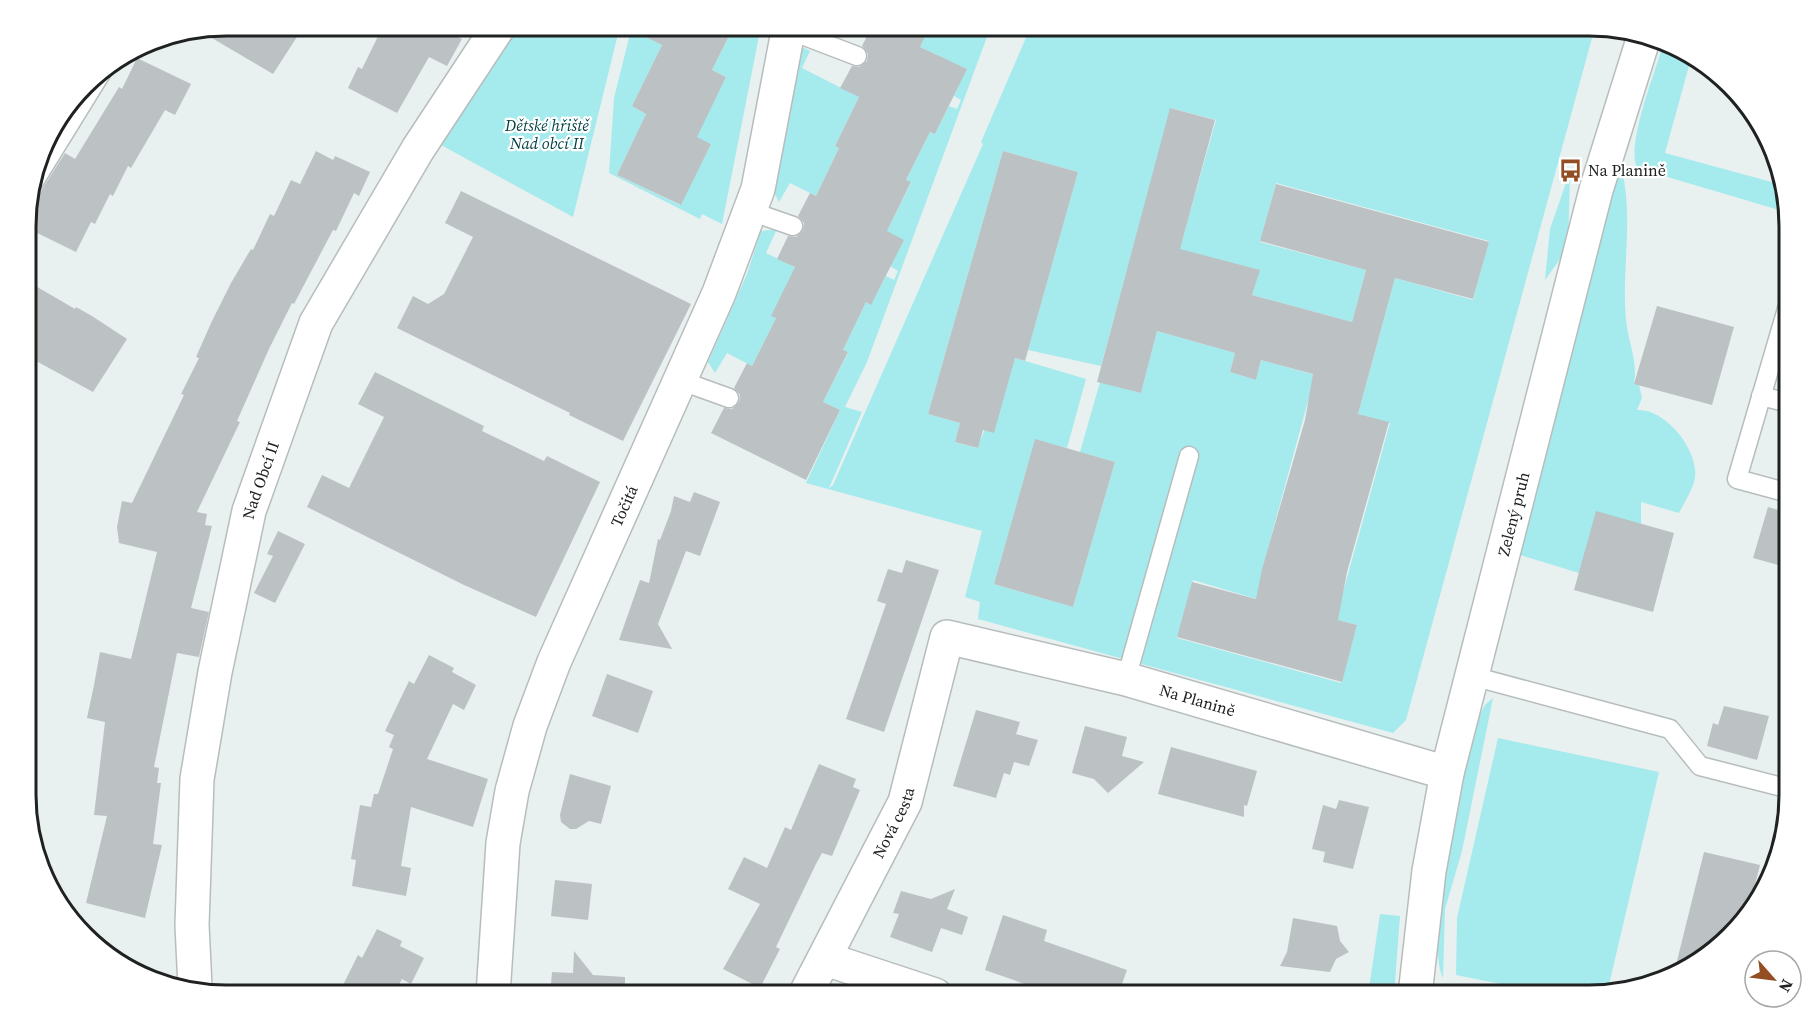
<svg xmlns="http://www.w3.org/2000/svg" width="1815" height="1021" font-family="'Source Serif 4',serif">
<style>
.green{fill:#a5eaed;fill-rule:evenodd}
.building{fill:#bcc2c3}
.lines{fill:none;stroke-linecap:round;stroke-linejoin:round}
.lane-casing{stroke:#b7bdbd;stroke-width:21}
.street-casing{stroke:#b7bdbd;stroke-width:36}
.secondary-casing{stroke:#b7bdbd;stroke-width:36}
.lane{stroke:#fff;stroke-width:18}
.street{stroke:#fff;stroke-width:33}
.secondary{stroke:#fff;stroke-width:33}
.labels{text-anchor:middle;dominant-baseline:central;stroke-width:4.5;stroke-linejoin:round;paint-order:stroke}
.park-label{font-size:16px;font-style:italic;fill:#003e40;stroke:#fff}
.poi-label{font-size:16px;fill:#202222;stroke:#fff;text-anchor:start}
.street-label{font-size:16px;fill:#202222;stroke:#fff}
.rim{fill:none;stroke:#202222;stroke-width:3}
</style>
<rect width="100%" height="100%" fill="#e9f0f0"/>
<!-- green -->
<g class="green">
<polygon points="518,26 620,26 573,217 441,145"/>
<polygon points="632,26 654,26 648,38 662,45 632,106 646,114 617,175 680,205 711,144 696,137 726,77 712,70 734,26 761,26 722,224 702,214 700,219 609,173 614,98"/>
<path d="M930 26H991L867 362 845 407 862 412 829 488 833 485 983 144 981 142 1031 26 1595 27 1406 720 1393 733 978 619 980 602 965 597 982 531 806 483 840 410 823 402 848 353 843 350 866 302 871 304 886 276 894 280 898 271 890 266 887 231 911 183 906 180 930 132 935 134 949 106 957 109 961 100 954 96 966 69 920 47ZM1171 108 1216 120 1172 276 1259 270 1252 295 1352 322 1366 270 1260 242 1276 183 1489 241 1473 300 1395 278 1358 414 1390 423 1343 592 1304 611 1357 625 1341 683 1177 638 1193 580 1274 604 1262 570 1308 401 1337 381 1261 360 1256 380 1230 372 1235 353 1157 331 1141 393 1100 382 1080 452 1115 462 1073 607 994 584 1035 440 1067 448 1086 379 1015 358 977 448 955 442 960 423 928 414 1003 151 1078 172 1028 350 1101 366Z"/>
<path d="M1663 45 1692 55 1665 153 1779 184 1789 213 1637 168C1626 144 1655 73 1663 45Z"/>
<polygon points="800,46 810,51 802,68 859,97 835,146 839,148 816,196 790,183 779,202 771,186"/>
<path d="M1620 163C1635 214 1621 267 1626 320 1628 341 1638 362 1634 383L1639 385 1642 398 1637 410C1665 408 1699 450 1695 478 1693 489 1684 503 1679 513L1641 502V524L1579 573 1517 554Z"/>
<polygon points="1568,177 1570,177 1568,248 1545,280 1550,229"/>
<polygon points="777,229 766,253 795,267 772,316 776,318 752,366 727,353 715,373 708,362 747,274 761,231"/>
<path d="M1493 698 1462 851 1445 909 1443 978C1423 940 1467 762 1480 715L1485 705Z"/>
<polygon points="1498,738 1659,772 1607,993 1556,995 1456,975 1457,918"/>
<polygon points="1380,914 1400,916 1394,995 1368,995"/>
</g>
<!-- building -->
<g class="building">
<polygon points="226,26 304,26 273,74 200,31"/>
<polygon points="383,26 434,26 462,39 447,66 429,57 397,113 348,88 358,67 362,69"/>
<polygon points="623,26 734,26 712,70 726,77 697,137 711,144 681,205 617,175 646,114 632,106 662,45"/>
<polygon points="872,26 930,26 920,47 967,69 935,134 930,132 906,180 911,182 887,231 904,240 871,305 866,302 843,350 848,352 823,402 840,410 806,480 711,433 724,408 732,409 739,402 740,395 734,388 747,363 752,366 776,318 771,316 795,267 777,259 788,236 796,237 803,230 804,223 798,216 810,193 816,196 839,148 835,146 859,97 840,88 852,66 859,67 867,61 868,54 862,46"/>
<polygon points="137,58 191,84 175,115 165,110 131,168 128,166 113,196 110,194 95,224 91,222 76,252 27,228 29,195 37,195 41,191 65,153 75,159 119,87 122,89"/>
<polygon points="1170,108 1215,120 1180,249 1260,270 1252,295 1352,322 1366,270 1260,241 1276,184 1489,242 1473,299 1395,278 1358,414 1389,422 1347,572 1338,620 1357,625 1342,682 1177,637 1192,582 1256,599 1262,569 1305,420 1313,374 1261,360 1256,380 1230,372 1235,353 1157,331 1141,393 1097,382"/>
<polygon points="316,151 333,160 335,156 370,172 359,196 354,193 336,231 333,230 294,304 292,303 269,349 237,421 240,422 197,512 207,514 205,525 212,526 191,608 209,612 199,657 177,653 154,767 159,768 157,783 161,783 153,844 162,845 145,918 86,903 107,816 94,815 105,722 87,718 94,685 100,652 131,659 157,552 119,543 117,527 122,501 132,503 184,395 181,394 199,358 196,357 212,321 231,283 251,249 253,250 270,214 274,216 291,180 300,184"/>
<polygon points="1003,151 1078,172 1025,361 1015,358 994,433 983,430 978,448 955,442 960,423 928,414"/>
<polygon points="461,191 691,304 623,441 569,415 570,413 397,328 413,296 428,304 444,294 473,237 445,223"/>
<polygon points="27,281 75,309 76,307 92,316 127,339 93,392 27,356"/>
<polygon points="1657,306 1734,327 1712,405 1634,384"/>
<polygon points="375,372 484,426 482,431 544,461 547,456 600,482 536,617 464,585 307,507 322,475 349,488 384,417 358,404"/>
<polygon points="1035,439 1115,462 1073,607 994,584"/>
<polygon points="694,492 720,502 700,556 686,551 658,624 672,649 619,640 640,580 649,583 658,539 660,540 671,511 674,496 690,502"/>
<polygon points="1768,507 1789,513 1789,568 1753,558"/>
<polygon points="1596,511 1674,533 1653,612 1574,590"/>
<polygon points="278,531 305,544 275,603 254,593 273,556 267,554"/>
<polygon points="906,560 939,570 884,732 846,719 886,604 877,601 888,569 902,573"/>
<polygon points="429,655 454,668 452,672 476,685 464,710 453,704 427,759 488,779 473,827 411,807 401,866 411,868 406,896 352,886 356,860 351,859 360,805 371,807 374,794 378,794 393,749 389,747 394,735 385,731 409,681 414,684"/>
<polygon points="607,674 653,691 638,733 592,716"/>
<polygon points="1724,706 1769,716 1757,760 1707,746 1713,723 1718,725"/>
<polygon points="976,710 1020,722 1016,734 1038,740 1029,766 1014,762 1010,775 1004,773 996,798 953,786"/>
<polygon points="1085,726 1127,737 1122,756 1144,762 1108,793 1094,779 1072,773"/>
<polygon points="1171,747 1257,771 1247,806 1244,805 1244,817 1158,794"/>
<polygon points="819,764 856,779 853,787 860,790 832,856 822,853 816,864 776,947 780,949 760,988 723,969 760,904 728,889 744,857 767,868 785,827 791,830"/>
<polygon points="570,774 611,786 601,824 589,821 576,829 570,829 561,822 560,815"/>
<polygon points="1339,800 1369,807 1353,869 1323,862 1325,852 1312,849 1323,805 1336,809"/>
<polygon points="1704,852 1760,865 1749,909 1690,968 1674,973"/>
<polygon points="555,880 592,884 588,920 551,916"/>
<polygon points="955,889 947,909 968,917 962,935 941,928 932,952 890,937 899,914 893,913 901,891 931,899"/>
<polygon points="1003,915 1047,930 1044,941 1127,970 1118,995 1056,995 985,970"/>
<polygon points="1293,918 1337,926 1340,941 1349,952 1336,959 1330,972 1280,966 1287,952"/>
<polygon points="377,929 402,941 400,946 424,958 411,984 402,979 394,995 338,995 358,955 362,958"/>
<polygon points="574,951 593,975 625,977 625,995 550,995 552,972 573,973"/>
</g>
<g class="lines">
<defs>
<g id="lane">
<polyline points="789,30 857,56"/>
<polyline points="32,185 103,70"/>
<polyline points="750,211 793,226"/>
<polyline points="1789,302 1737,479 1789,493"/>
<polyline points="679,380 729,398"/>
<polyline points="1761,396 1789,403"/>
<polyline points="1472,676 1670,729 1700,766 1786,788"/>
<polyline points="1126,679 1189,456"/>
</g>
<g id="street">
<polyline points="826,959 935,995"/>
<path id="s1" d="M195 987 192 925 197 779 215 672 249 511 316 323 418 149 499 26"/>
<path id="s2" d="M493 995 503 843 512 791 530 726 554 662 719 293 758 189 789 26"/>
<path id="s3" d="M805 995 905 802 947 637 1126 679 1447 773"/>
</g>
<g id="secondary">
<path id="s4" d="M1415 995 1429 871 1447 773 1596 190 1643 40"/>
</g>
</defs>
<!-- lane casing -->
<use href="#lane" class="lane-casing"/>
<!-- street casing -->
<use href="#street" class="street-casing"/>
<!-- secondary casing -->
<use href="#secondary" class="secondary-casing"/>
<!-- lane -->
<use href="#lane" class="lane"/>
<!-- street -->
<use href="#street" class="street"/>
<!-- secondary -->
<use href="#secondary" class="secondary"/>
</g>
<!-- icons -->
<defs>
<symbol id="bus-bare" viewBox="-9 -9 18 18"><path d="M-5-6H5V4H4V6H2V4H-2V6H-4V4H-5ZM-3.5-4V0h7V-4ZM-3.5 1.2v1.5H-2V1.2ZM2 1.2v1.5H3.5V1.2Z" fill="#934e24" stroke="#fff" stroke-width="2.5" paint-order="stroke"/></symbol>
</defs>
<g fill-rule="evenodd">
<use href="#bus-bare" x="1554" y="154" width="33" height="33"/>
</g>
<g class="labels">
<!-- park labels -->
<g class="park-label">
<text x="547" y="125">Dětské hřiště<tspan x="547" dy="18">Nad obcí II</tspan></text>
</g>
<!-- poi labels -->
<g class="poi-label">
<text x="1588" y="170">Na Planině</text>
</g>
<!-- street labels -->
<g class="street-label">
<text stroke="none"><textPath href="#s1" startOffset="514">Nad Obcí II</textPath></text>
<text stroke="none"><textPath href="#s2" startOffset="512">Točitá</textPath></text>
<text stroke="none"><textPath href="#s4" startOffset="492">Zelený pruh</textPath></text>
<text stroke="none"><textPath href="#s3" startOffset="646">Na Planině</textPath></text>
<text stroke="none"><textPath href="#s3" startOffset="194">Nová cesta</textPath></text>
</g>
</g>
<!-- crop -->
<path d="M0 0H1815V1021H0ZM226 36H1589A190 190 0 0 1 1779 226V795A190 190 0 0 1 1589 985H226A190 190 0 0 1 36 795V226A190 190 0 0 1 226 36Z" fill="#fff" fill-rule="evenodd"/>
<path class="rim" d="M226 36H1589A190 190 0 0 1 1779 226V795A190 190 0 0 1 1589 985H226A190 190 0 0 1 36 795V226A190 190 0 0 1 226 36Z"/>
<!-- north arrow -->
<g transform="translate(1773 979) rotate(118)"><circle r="28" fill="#ffffff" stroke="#a6a7a7" stroke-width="1.5"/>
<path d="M0-4.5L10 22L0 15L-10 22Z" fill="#934e24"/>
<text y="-9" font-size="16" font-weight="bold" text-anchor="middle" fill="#202222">N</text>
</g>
</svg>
